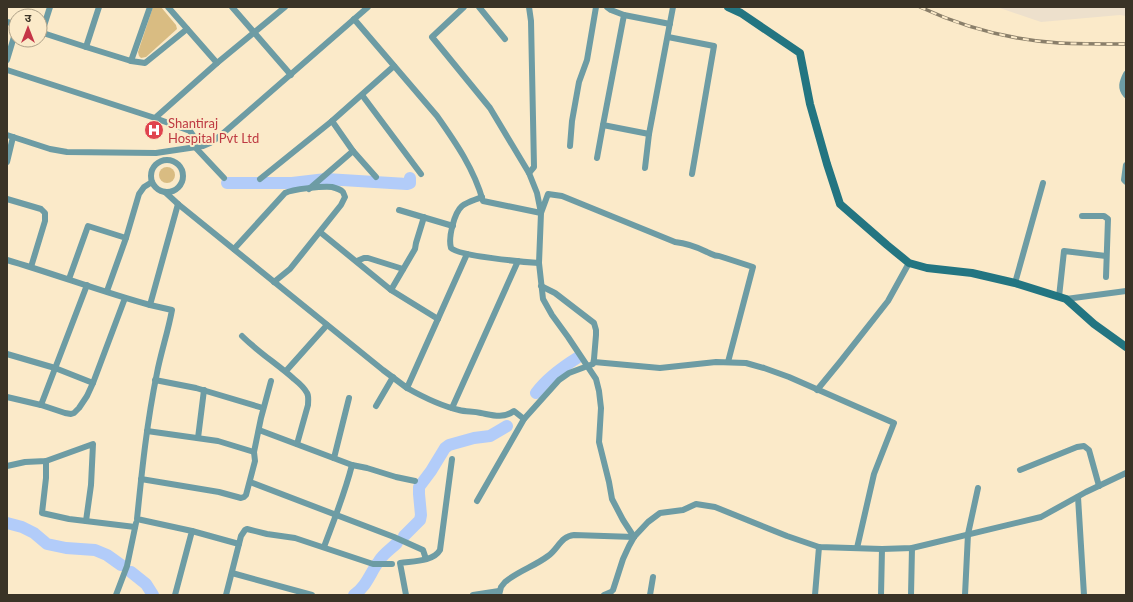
<svg xmlns="http://www.w3.org/2000/svg" width="1133" height="602" font-family="Lato,'Noto Sans Devanagari',sans-serif">
<style>
.industrial{fill:#ede0cc}
.green{fill:#d9bc82}
.lines{fill:none;stroke-linecap:round;stroke-linejoin:round}
.river{stroke:#b2ccf9;stroke-width:12}
.street{stroke:#6d9ca4;stroke-width:6}
.secondary{stroke:#237581;stroke-width:8}
.rail-casing{stroke:#8a7f6a;stroke-width:3.5}
.rail{stroke:#fbeac9;stroke-width:2;stroke-dasharray:6;stroke-linecap:butt}
.labels{text-anchor:middle;dominant-baseline:central;stroke-width:4;stroke-linejoin:round;paint-order:stroke}
.health-label{font-size:13px;fill:#be3a42;stroke:#fbeac9;text-anchor:start}
</style>
<rect width="100%" height="100%" fill="#fbeac9"/>
<!-- industrial -->
<polygon class="industrial" points="997,7 1126,7 1126,16 1120,15 1041,22"/>
<!-- green -->
<g class="green">
<polygon points="153,7 161,7 176,25 177,29 146,57 141,58 139,56 138,52"/>
<circle cx="167" cy="175" r="8"/>
</g>
<g class="lines">
<!-- river -->
<g class="river">
<polyline points="227,183 292,183 326,179 407,184 410,183 410,178"/>
<path d="M536 393C547 378 561 368 577 358"/>
<polyline points="7,523 22,527 34,533 47,544 66,548 95,550 107,555 121,565"/>
<polyline points="404,536 420,520 421,515 419,494 419,487 431,471 445,448 449,445 474,438 490,436 502,429 507,426"/>
<polyline points="131,572 146,584 153,595"/>
<path d="M354 595C367 586 370 573 379 561 383 554 391 549 397 543"/>
</g>
<!-- street -->
<g class="street">
<polyline points="232,7 291,75"/>
<path d="M464 7 432 37 490 108 529 173 537 193 541 213 548 194 562 196 675 242C685 243 697 247 707 252 712 254 714 256 719 256L753 267 728 362"/>
<polyline points="479,7 505,39"/>
<polyline points="607,7 611,10 624,15 603,125 649,134 673,7"/>
<polyline points="624,15 670,24"/>
<path d="M354 19 437 116C456 143 474 169 483 201L541 213 539 263 543 299 552 315 568 337 596 379 599 391 601 408 599 442 609 482 612 499 623 520 634 537"/>
<polyline points="7,22 16,24"/>
<polyline points="40,32 86,47 99,7"/>
<polyline points="42,32 50,7"/>
<polyline points="668,37 714,46 692,174"/>
<polyline points="86,47 131,61 145,63 187,29"/>
<polyline points="7,60 16,30"/>
<polyline points="131,61 150,7"/>
<polyline points="217,63 285,7"/>
<polyline points="7,70 155,118 217,63 168,7"/>
<path d="M1126 74C1122 82 1120 88 1126 95"/>
<polyline points="362,95 421,174"/>
<polyline points="155,118 190,131 194,137 199,147"/>
<polyline points="332,121 353,151 376,177"/>
<polyline points="7,135 50,149 67,152 156,153 203,146 210,143 220,136 368,7"/>
<polyline points="570,146 572,121 579,82 587,60 596,7"/>
<polyline points="195,147 224,178"/>
<polyline points="597,158 603,125"/>
<circle cx="167" cy="176" r="16"/>
<polyline points="7,162 13,137"/>
<polyline points="1126,165 1124,180 1126,182"/>
<polyline points="645,168 649,134"/>
<polyline points="529,173 534,167 531,21 529,7"/>
<polyline points="260,179 332,121 394,66"/>
<polyline points="309,189 353,151"/>
<polyline points="165,192 178,204 383,370 407,388 467,254"/>
<path d="M482 197C475 200 467 202 462 206 454 213 448 238 451 248 459 256 524 262 539 263"/>
<polyline points="7,199 41,209 45,213 45,221 31,267"/>
<polyline points="399,210 453,226"/>
<polyline points="1082,216 1104,216 1108,219 1106,277"/>
<polyline points="320,232 391,290 412,303 438,319"/>
<polyline points="126,238 139,194 144,187 152,182"/>
<path d="M234 249 285 193C293 189 323 186 332 187 336 188 340 189 343 192L345 197 341 205 290 269 274 282"/>
<path d="M7 260C55 274 102 292 150 305"/>
<polyline points="357,261 364,258 368,258 403,269"/>
<polyline points="69,279 88,226 126,238 107,291"/>
<polyline points="1015,283 1043,183"/>
<polyline points="391,290 415,249 416,243 424,217"/>
<polyline points="1059,297 1064,251 1106,256"/>
<polyline points="1066,299 1126,291"/>
<path d="M242 336C258 352 277 364 294 379 299 383 304 387 307 393 309 396 308 401 308 405L297 444"/>
<polyline points="7,354 55,368 93,383"/>
<polyline points="594,362 660,368 716,362 746,363 764,368 789,377 894,423 874,474 857,548"/>
<polyline points="286,371 327,325"/>
<polyline points="155,380 196,388 263,408"/>
<path d="M407 388C423 397 441 406 459 410 466 412 473 411 481 413 492 415 503 419 514 411L524 419"/>
<polyline points="817,390 840,362 888,301 909,263"/>
<polyline points="7,397 41,405 65,413 71,414 74,413 79,408 87,396 93,383 125,298"/>
<polyline points="41,405 87,285"/>
<polyline points="376,406 393,377"/>
<polyline points="452,408 518,261"/>
<polyline points="259,430 352,465 367,468 396,477 415,481"/>
<polyline points="147,431 218,441 254,452"/>
<polyline points="198,438 204,390"/>
<polyline points="334,458 349,398"/>
<polyline points="46,461 46,478 42,513 69,519 135,527"/>
<polyline points="7,466 25,462 46,461 93,444 91,485 86,521"/>
<polyline points="1020,470 1077,447 1084,446 1089,450 1099,486"/>
<polyline points="141,479 219,492 241,498 244,497 246,495 255,461 254,452 261,418 271,381"/>
<polyline points="250,482 394,537 423,550 426,559"/>
<polyline points="1078,497 1084,595"/>
<polyline points="477,501 524,419 559,380 569,373 593,364 594,359 596,335 596,330 594,323 555,293 541,286"/>
<polyline points="192,531 239,544"/>
<path d="M324 547C334 520 345 493 352 465"/>
<polyline points="232,573 312,595"/>
<polyline points="116,595 127,566 136,523"/>
<path d="M175 595 192 531 137 519C142 470 147 421 157 373 161 352 168 332 172 310L150 305 178 204"/>
<polyline points="226,595 241,536 245,530 247,529 267,534 295,538 373,564 392,564"/>
<path d="M406 595 400 563C412 561 433 562 440 550L452 459"/>
<polyline points="473,595 499,591"/>
<path d="M499 595 501 587 505 582C518 571 535 566 548 556 558 549 561 536 574 535L634 537"/>
<polyline points="604,595 611,592 613,590 623,559 629,546 634,537 648,522 660,513 683,510 696,504 715,507 787,536 819,547 882,549 912,548 1041,517 1086,492 1126,473"/>
<polyline points="650,595 653,577"/>
<polyline points="815,595 819,547"/>
<polyline points="881,595 882,549"/>
<polyline points="911,595 912,548"/>
<polyline points="965,595 968,534 978,488"/>
</g>
<!-- secondary -->
<polyline class="secondary" points="728,7 741,13 800,53 810,104 827,164 840,204 887,245 909,263 927,268 972,273 1015,283 1066,299 1094,324 1126,347"/>
<defs>
<path id="rail" d="M920 7C963 27 1011 40 1059 43 1081 44 1103 44 1126 44"/>
</defs>
<!-- rail casing -->
<use href="#rail" class="rail-casing"/>
<!-- rail -->
<use href="#rail" class="rail"/>
</g>
<!-- icons -->
<defs>
<symbol id="hospital-disc" viewBox="-11 -11 22 22"><circle r="9.5" fill="#e0444e" stroke="#fbeac9"/><path d="M-5-5h3v3.5h4V-5h3V5h-3V1.5h-4V5h-3Z" fill="#fff"/></symbol>
</defs>
<g fill-rule="evenodd">
<use href="#hospital-disc" x="143" y="119" width="22" height="22"/>
</g>
<g class="labels">
<!-- health labels -->
<g class="health-label">
<text x="168" y="123">Shantiraj<tspan x="168" dy="15">Hospital Pvt Ltd</tspan></text>
</g>
</g>
<!-- border -->
<rect width="1133" height="602" fill="none" stroke="#3a3326" stroke-width="16"/>
<!-- north arrow -->
<g transform="translate(28 28)"><circle r="19" fill="#fbeac9" stroke="#aea188"/>
<path d="M0-3L7 15L0 10L-7 15Z" fill="#c53547"/>
<text y="-6" font-size="11" font-weight="bold" text-anchor="middle" fill="#3a3326">उ</text>
</g>
</svg>
